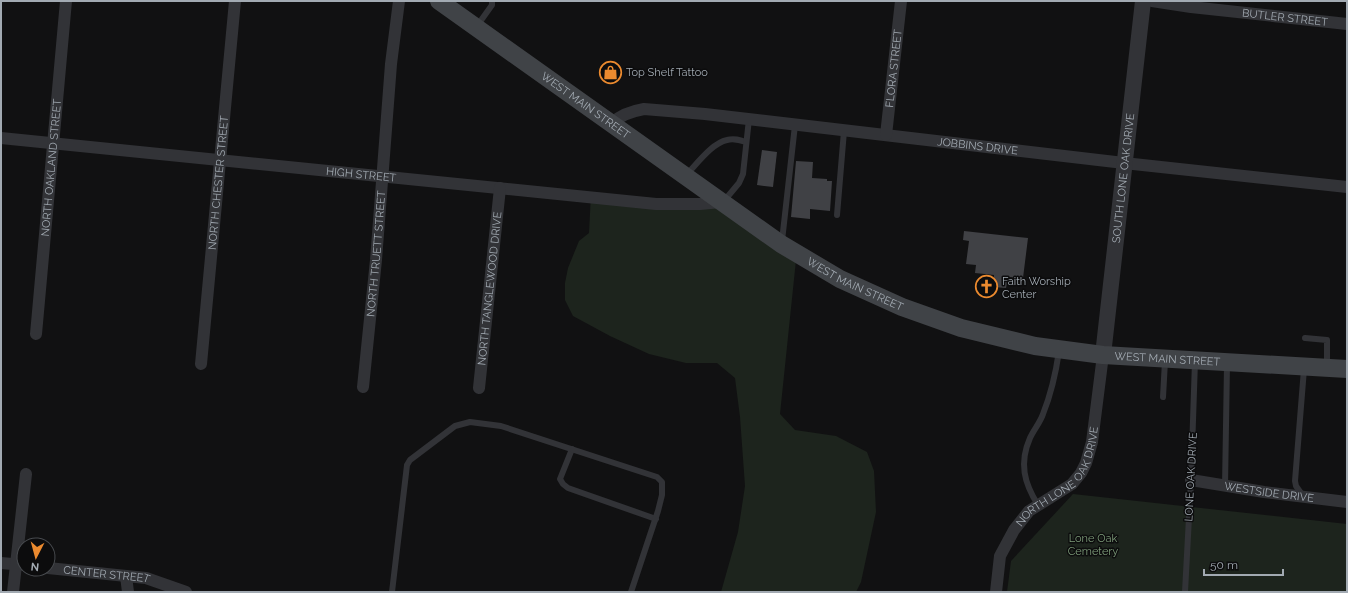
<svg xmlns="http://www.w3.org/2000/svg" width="1348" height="593" font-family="Raleway,sans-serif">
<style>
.green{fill:#1d241d}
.building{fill:#404145}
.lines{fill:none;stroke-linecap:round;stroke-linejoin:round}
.service{stroke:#323337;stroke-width:6}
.minor{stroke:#323337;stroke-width:12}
.tertiary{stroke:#323337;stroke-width:16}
.secondary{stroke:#404347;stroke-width:18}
.labels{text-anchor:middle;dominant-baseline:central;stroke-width:3;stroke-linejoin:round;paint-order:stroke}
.street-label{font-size:11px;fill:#a2aab2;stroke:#0c0c0d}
.poi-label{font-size:11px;fill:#a2aab2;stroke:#0c0c0d;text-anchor:start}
.park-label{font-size:11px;fill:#7e9d7a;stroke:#0c0c0d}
</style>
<rect width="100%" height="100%" fill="#111112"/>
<!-- green -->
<g class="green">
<polygon points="591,194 711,202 796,260 780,414 795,430 836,436 867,452 874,471 876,512 861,582 856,592 721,592 738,532 745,486 740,417 735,378 717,363 686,363 649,354 610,336 573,316 565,300 565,283 568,268 579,241 589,233"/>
<polygon points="1073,494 1347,524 1347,592 1007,592 1011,561"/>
</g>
<!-- building -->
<g class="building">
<polygon points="762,150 777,152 773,187 757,185"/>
<polygon points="796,161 813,162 812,178 827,179 827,181 832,181 830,211 810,209 810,219 791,217"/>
<polygon points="964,231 1028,238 1023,278 1008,277 1006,288 993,287 994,275 975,273 976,265 966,264 969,241 963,240"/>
</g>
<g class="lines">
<!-- service -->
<g class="service">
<polyline points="477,26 492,5 492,1"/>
<path d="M686 175C697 164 712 143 727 140 734 138 740 140 746 142"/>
<polyline points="724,201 739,183 743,174 749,119"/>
<polyline points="837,215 844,131"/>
<polyline points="782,241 795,125"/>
<polyline points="1305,338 1327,340 1327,367"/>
<polyline points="1163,397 1165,361"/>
<polyline points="572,449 560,479 563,484 568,488 656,519"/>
<polyline points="1225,486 1227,365"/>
<polyline points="1303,496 1296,486 1295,481 1304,369"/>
<path d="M1038 505C1024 483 1019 463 1030 438 1034 429 1040 423 1043 414 1051 394 1056 372 1059 351"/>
<polyline points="392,592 407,465 410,460 455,426 470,422 501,426 657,477 662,482 662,495 658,511 631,592"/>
<polyline points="1185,592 1191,480 1195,361"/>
</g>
<!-- minor -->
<g class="minor">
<path id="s1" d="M1152 1 1191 7 1347 24"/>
<path id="s2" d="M612 123C621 115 632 111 644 109L705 114 1124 163 1347 187"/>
<path id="s3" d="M886 135 901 1"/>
<path id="s4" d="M1 138 656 204H700L721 202"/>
<path id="s5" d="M36 334 66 1"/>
<path id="s6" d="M201 364 235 1"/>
<path id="s7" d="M363 387 376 260 391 64 399 1"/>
<path id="s8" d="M479 388 500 188"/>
<path id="s9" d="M1191 480 1264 492 1347 502"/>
<polyline points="1,563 24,565"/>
<path id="s10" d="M48 568 146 578 186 592"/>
<polyline points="126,576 128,592"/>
<polyline points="13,592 26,474"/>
<path id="s11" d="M996 592 1000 556 1014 530 1029 511 1072 484 1081 473 1086 463 1092 442 1103 355"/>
</g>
<!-- tertiary -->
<path class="tertiary" id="s12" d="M1103 355 1143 1"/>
<!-- secondary -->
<path class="secondary" id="s13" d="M439 1 781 244 840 279 902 307 961 328 1035 346 1103 355 1347 369"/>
</g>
<!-- icons -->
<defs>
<symbol id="shop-ring" viewBox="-11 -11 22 22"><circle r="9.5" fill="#0c0c0d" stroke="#eb8a2f" stroke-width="1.5"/><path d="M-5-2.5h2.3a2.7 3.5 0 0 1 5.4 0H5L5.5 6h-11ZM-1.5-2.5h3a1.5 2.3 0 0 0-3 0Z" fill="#eb8a2f"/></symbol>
<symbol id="church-ring" viewBox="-11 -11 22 22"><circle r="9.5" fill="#0c0c0d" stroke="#eb8a2f" stroke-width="1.5"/><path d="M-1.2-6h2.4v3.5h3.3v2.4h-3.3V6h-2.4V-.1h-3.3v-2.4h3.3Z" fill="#eb8a2f"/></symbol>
</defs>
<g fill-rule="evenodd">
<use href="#shop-ring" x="598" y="60" width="25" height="25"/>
<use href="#church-ring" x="974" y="274" width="25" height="25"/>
</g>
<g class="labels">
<!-- street labels -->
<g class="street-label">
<text stroke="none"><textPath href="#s1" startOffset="134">BUTLER STREET</textPath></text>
<text stroke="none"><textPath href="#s3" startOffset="67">FLORA STREET</textPath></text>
<text stroke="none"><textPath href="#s13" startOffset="180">WEST MAIN STREET</textPath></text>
<text stroke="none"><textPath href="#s2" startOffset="371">JOBBINS DRIVE</textPath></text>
<text stroke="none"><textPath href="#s5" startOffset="167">NORTH OAKLAND STREET</textPath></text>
<text stroke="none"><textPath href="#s4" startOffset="362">HIGH STREET</textPath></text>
<text stroke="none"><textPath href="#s12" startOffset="178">SOUTH LONE OAK DRIVE</textPath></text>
<text stroke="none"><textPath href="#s6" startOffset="182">NORTH CHESTER STREET</textPath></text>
<text stroke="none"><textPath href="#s7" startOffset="134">NORTH TRUETT STREET</textPath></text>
<text stroke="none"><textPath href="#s13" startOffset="504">WEST MAIN STREET</textPath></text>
<text stroke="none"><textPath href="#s8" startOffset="100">NORTH TANGLEWOOD DRIVE</textPath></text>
<text stroke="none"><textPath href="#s13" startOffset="828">WEST MAIN STREET</textPath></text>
<text stroke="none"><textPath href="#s11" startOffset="138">NORTH LONE OAK DRIVE</textPath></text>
<text transform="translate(1191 477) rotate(-87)">LONE OAK DRIVE</text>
<text stroke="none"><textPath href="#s9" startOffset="79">WESTSIDE DRIVE</textPath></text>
<text stroke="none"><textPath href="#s10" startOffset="59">CENTER STREET</textPath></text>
</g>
<!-- poi labels -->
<g class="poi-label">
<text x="626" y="72">Top Shelf Tattoo</text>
<text x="1002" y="281">Faith Worship<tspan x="1002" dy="13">Center</tspan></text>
</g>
<!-- park labels -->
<g class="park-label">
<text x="1093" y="538">Lone Oak<tspan x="1093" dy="13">Cemetery</tspan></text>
</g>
</g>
<!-- border -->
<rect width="1348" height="593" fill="none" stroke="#a2aab2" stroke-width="4"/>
<!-- north arrow -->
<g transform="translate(36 557) rotate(186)"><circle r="19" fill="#0c0c0d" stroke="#484b4f"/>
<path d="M0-3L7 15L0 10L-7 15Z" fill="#eb8a2f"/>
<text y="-6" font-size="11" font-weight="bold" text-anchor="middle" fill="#a2aab2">N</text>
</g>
<!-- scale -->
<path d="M1204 569v6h79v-6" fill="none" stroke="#a2aab2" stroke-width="2"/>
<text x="1210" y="569" font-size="12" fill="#a2aab2" stroke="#0c0c0d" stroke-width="3" paint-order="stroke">50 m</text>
</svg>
